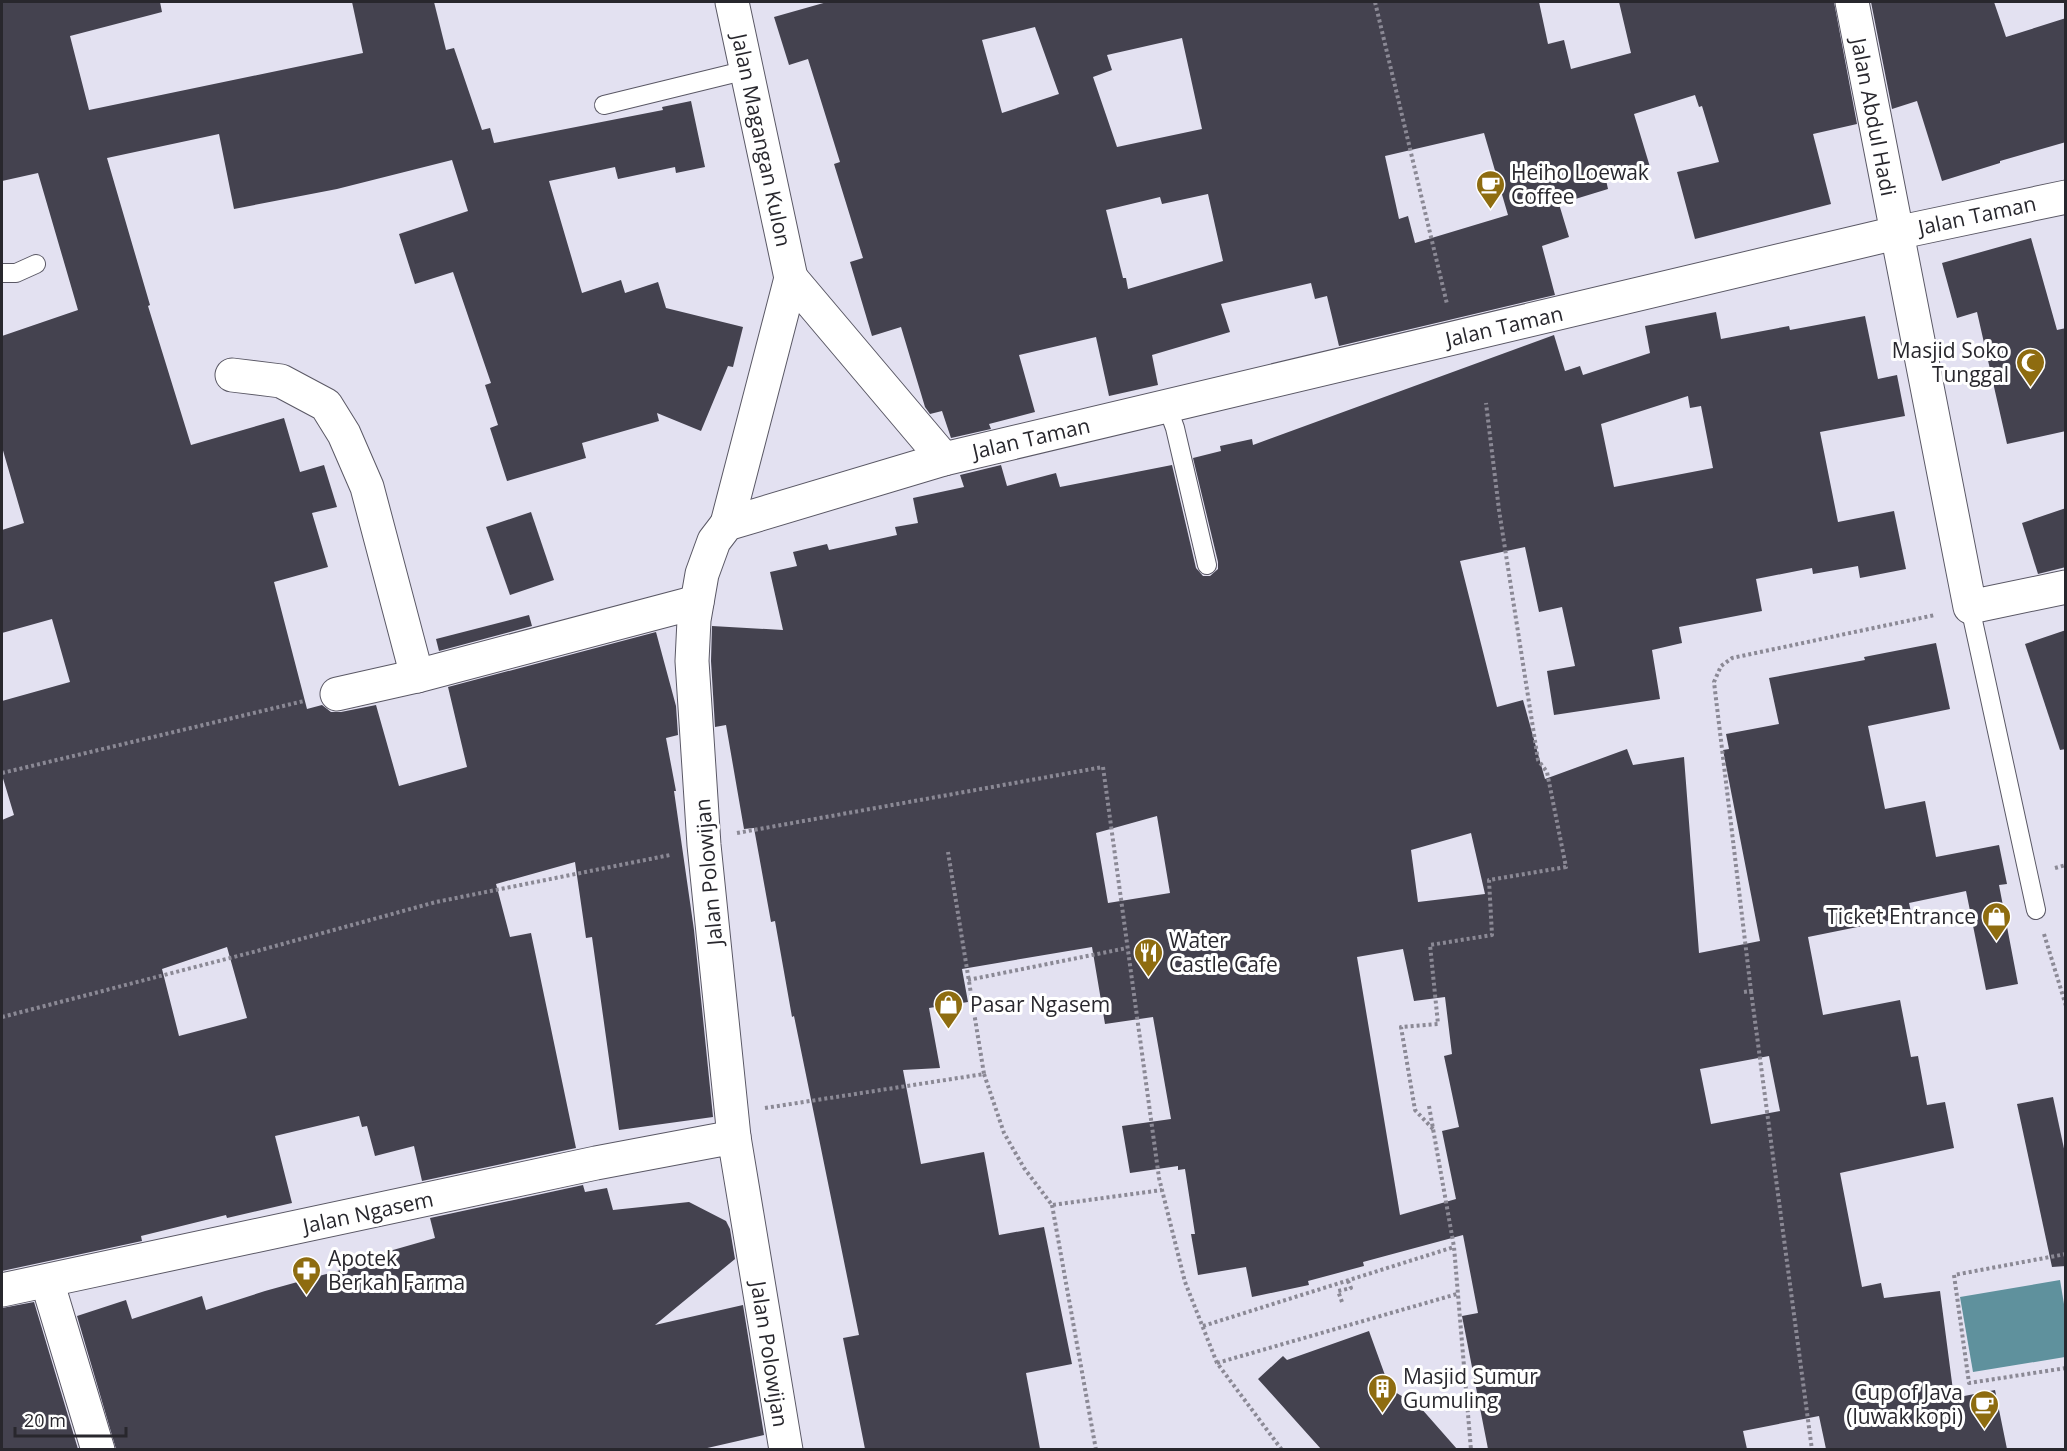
<svg xmlns="http://www.w3.org/2000/svg" width="2067" height="1451" font-family="'Open Sans',sans-serif">
<style>
.water{fill:#5f919d}
.building{fill:#44424f;fill-rule:evenodd}
.lines{fill:none;stroke-linecap:round;stroke-linejoin:round}
.lane-casing{stroke:#5a5865;stroke-width:20}
.street-casing{stroke:#5a5865;stroke-width:35}
.secondary-casing{stroke:#5a5865;stroke-width:35}
.path{stroke:#8b8995;stroke-width:4;stroke-dasharray:3 3;stroke-linecap:butt}
.lane{stroke:#fff;stroke-width:18}
.street{stroke:#fff;stroke-width:33}
.secondary{stroke:#fff;stroke-width:33}
.labels{text-anchor:middle;dominant-baseline:central;stroke-width:6;stroke-linejoin:round;paint-order:stroke}
.street-label{font-size:21px;fill:#28272d;stroke:#fff}
.poi-label{font-size:21px;fill:#28272d;stroke:#fff;text-anchor:start}
</style>
<rect width="100%" height="100%" fill="#e3e1f1"/>
<!-- water -->
<polygon class="water" points="2060,1280 2065,1310 2065,1357 1973,1372 1960,1297"/>
<!-- building -->
<g class="building">
<path d="M2 2H160L162 12 70 36 89 110 363 53 352 2H434L446 50 454 48 482 130 490 128 494 143 663 110 662 107 691 101 705 167 676 173 675 167 618 179 615 167 549 181 582 293 621 280 625 293 658 282 666 308 743 327 733 367 728 366 701 431 657 413 659 421 582 443 586 458 507 481 490 428 498 425 485 385 491 383 453 272 415 284 399 234 468 211 452 160 337 189 234 209 219 134 107 158 150 305 148 306 191 445 284 418 300 472 324 465 337 507 312 513 328 567 274 582 307 709 322 705 331 712H341L376 705 399 786 467 767 448 687 656 632 676 706 678 735 666 738 676 791H674L694 930 713 1117 619 1130 592 937 586 938 575 862 496 884 510 937 531 933 576 1148 422 1181 414 1146 375 1156 367 1126 362 1127 359 1116 275 1136 292 1203 227 1218 226 1215 141 1236 142 1241 2 1271V820L14 815 2 775V701L70 682 52 619 2 633V530L24 523 2 447V336L78 310 38 173 2 181ZM227 947 247 1018 179 1036 162 969Z"/>
<path d="M827 2H1539L1548 44 1564 40 1571 69 1631 53 1619 2H1834L1857 124 1813 134 1831 204 1695 239 1677 172 1719 162 1702 106 1699 107 1695 95 1634 114 1650 167 1606 180 1608 189 1559 204 1569 237 1542 246 1555 295 1339 346 1327 296 1315 299 1311 283 1221 304 1230 332 1152 355 1158 385 1109 396 1096 337 1019 355 1035 412 989 424 991 429 951 438 942 411 930 414 925 407 901 327 872 336 850 262 863 258 834 164 840 162 808 59 789 65 774 17ZM1035 27 1059 94 1002 113 982 40ZM1182 38 1202 129 1117 147 1093 77 1112 70 1107 55ZM1484 133 1508 215 1415 243 1408 216 1399 219 1385 156ZM1208 194 1223 261 1128 289 1126 278H1123L1106 210 1160 197 1162 204Z"/>
<polygon points="1871,2 1994,2 2006,37 2066,18 2066,142 2000,161 2000,163 1942,181 1917,101 1892,109"/>
<polygon points="2031,238 2057,330 2066,328 2066,431 2007,444 1977,312 1957,318 1942,263"/>
<path d="M1716 312 1721 339 1789 326 1790 330 1865 316 1878 379 1897 375 1905 416 1820 432 1838 522 1894 511 1906 569 1860 578 1858 566 1813 574 1812 568 1756 579 1762 611 1679 627 1682 643 1652 650 1660 699 1554 715 1547 671 1575 666 1562 607 1539 612 1525 547 1460 561 1497 707 1523 700 1545 779 1627 749 1633 765 1684 757 1699 953 1760 941 1723 750 1729 749 1726 734 1779 724 1769 678 1865 660 1864 657 1936 643 1950 709 1868 726 1885 809 1925 801 1936 857 1999 845 2007 884 1999 885 2018 984 1986 990 1966 891 1909 903 1912 916 1808 937 1823 1015 1900 1000 1911 1057 1918 1056 1927 1105 1945 1102 1954 1148 1840 1173 1862 1287 1881 1283 1884 1298 1940 1291 1954 1398 1995 1390 2007 1449H1826L1819 1416 1743 1431 1747 1449H1488L1462 1316 1478 1313 1463 1235 1363 1262 1364 1266 1308 1281 1309 1285 1252 1297 1246 1267 1198 1275 1191 1234H1195L1185 1169 1178 1170V1166L1130 1173 1122 1126 1171 1119 1153 1017 1105 1024 1092 947 962 969 968 1002 929 1008 940 1068 903 1070 921 1164 984 1152 999 1235 1044 1227 1072 1364 1026 1373 1040 1449H865L843 1338 859 1335 794 1016 792 1017 775 921 771 922 754 828 744 829 726 725 715 727 711 661 712 626 783 630 770 572 797 566 793 552 827 544 829 550 897 535 895 527 918 523 913 498 964 487 960 475 1001 465 1007 486 1056 473 1060 487 1172 465 1196 568 1203 576H1210L1218 569V562L1193 458 1221 451 1220 446 1252 439 1253 445 1554 335 1565 371 1580 366 1583 375 1650 353 1645 326ZM1688 396 1690 408 1701 406 1713 468 1614 487 1601 424ZM1157 816 1170 893 1108 903 1096 833ZM1471 833 1485 894 1418 902 1411 850ZM1403 949 1414 1001 1445 997 1452 1054 1444 1056 1459 1127 1442 1131 1456 1199 1400 1215 1357 957ZM1769 1056 1780 1111 1711 1124 1700 1069Z"/>
<polygon points="2066,508 2066,567 2038,574 2022,523"/>
<polygon points="531,512 554,580 510,595 486,527"/>
<polygon points="529,615 532,626 439,651 436,639"/>
<polygon points="2066,630 2066,749 2060,750 2025,644"/>
<polygon points="2053,1097 2066,1158 2066,1266 2052,1267 2017,1104"/>
<polygon points="583,1185 585,1192 607,1188 613,1210 689,1202 726,1221 730,1229 735,1259 655,1325 743,1305 764,1435 703,1449 116,1449 77,1316 126,1300 132,1319 202,1296 206,1310 265,1291 366,1263 365,1258 435,1238 430,1218"/>
<polygon points="34,1302 78,1449 2,1449 2,1308"/>
<polygon points="1369,1331 1390,1389 1420,1407 1457,1449 1321,1449 1258,1379 1283,1356 1287,1360"/>
</g>
<g class="lines">
<defs>
<g id="lane">
<polyline points="604,105 747,70"/>
<polyline points="2,273 16,273 36,264"/>
<polyline points="1167,406 1175,428 1207,565"/>
<polyline points="1970,607 2036,910"/>
</g>
<g id="street">
<polyline points="732,2 791,278"/>
<polyline points="1852,2 1970,607 2066,587"/>
<polyline points="232,375 281,381 326,405 344,434 367,487 417,676"/>
<polyline points="727,524 791,278 944,459"/>
<polyline points="337,694 417,676 697,602"/>
<polyline points="734,1137 704,845 692,661 694,620 702,574 714,541 727,524 944,459 1896,233 2066,197"/>
<polyline points="47,1281 98,1450"/>
</g>
<polyline id="secondary" points="2,1290 596,1163 734,1137 786,1450"/>
</defs>
<!-- lane casing -->
<use href="#lane" class="lane-casing"/>
<!-- street casing -->
<use href="#street" class="street-casing"/>
<!-- secondary casing -->
<use href="#secondary" class="secondary-casing"/>
<!-- path -->
<g class="path">
<polyline points="1375,2 1447,304"/>
<polyline points="2,773 304,701"/>
<polyline points="737,833 1103,767 1159,1178 1185,1282 1217,1363 1282,1450"/>
<polyline points="2055,868 2066,865"/>
<polyline points="2044,934 2066,1006"/>
<polyline points="968,980 1127,948"/>
<polyline points="1751,991 1812,1450"/>
<polyline points="1744,992 1751,991 1714,682 1721,666 1732,658 1935,615"/>
<polyline points="2,1017 257,951 436,902 670,855"/>
<polyline points="984,1074 1004,1133 1024,1168 1052,1205 1162,1190"/>
<polyline points="1429,1106 1454,1247 1471,1450"/>
<polyline points="765,1108 984,1074 948,852"/>
<polyline points="1433,1129 1415,1110 1401,1027 1438,1024 1430,945 1492,935 1489,880 1566,867 1547,772 1538,760 1499,510 1486,403"/>
<polyline points="1052,1205 1096,1450"/>
<polyline points="2066,1254 1954,1275 1969,1383 2066,1368"/>
<polyline points="1342,1302 1338,1291 1351,1288 1348,1281"/>
<polyline points="1203,1326 1454,1247"/>
<polyline points="1217,1363 1457,1294"/>
<polyline points="2024,1450 2036,1450"/>
</g>
<!-- lane -->
<use href="#lane" class="lane"/>
<!-- street -->
<use href="#street" class="street"/>
<!-- secondary -->
<use href="#secondary" class="secondary"/>
</g>
<!-- icons -->
<defs>
<symbol id="cafe-pin" viewBox="-11 -11 22 30"><path d="M0 17L-7.5 6A9.5 9.5 0 1 1 7.5 6Z" fill="#8e6c10" stroke="#fff"/><path d="M-5.5-4.5H6V0H3Q3 3.5 0 3.5H-2.5Q-5.5 3.5-5.5 0ZM3-3.2v2h1.7v-2ZM-6 4.5H4V6H-6Z" fill="#fff"/></symbol>
<symbol id="mosque-pin" viewBox="-11 -11 22 30"><path d="M0 17L-7.5 6A9.5 9.5 0 1 1 7.5 6Z" fill="#8e6c10" stroke="#fff"/><path d="M3.5-4.9A6 6 0 1 0 3.5 4.9A5 5 0 1 1 3.5-4.9Z" fill="#fff"/></symbol>
<symbol id="shop-pin" viewBox="-11 -11 22 30"><path d="M0 17L-7.5 6A9.5 9.5 0 1 1 7.5 6Z" fill="#8e6c10" stroke="#fff"/><path d="M-5-2.5h2.3a2.7 3.5 0 0 1 5.4 0H5L5.5 6h-11ZM-1.5-2.5h3a1.5 2.3 0 0 0-3 0Z" fill="#fff"/></symbol>
<symbol id="restaurant-pin" viewBox="-11 -11 22 30"><path d="M0 17L-7.5 6A9.5 9.5 0 1 1 7.5 6Z" fill="#8e6c10" stroke="#fff"/><path d="M-5-6h1v4h1v-4h1v4h1v-4h1v5L-1.5 .5V6h-2V.5L-5-1ZM5-6V6H3V1.5H1.5Q1.5-4 5-6Z" fill="#fff"/></symbol>
<symbol id="pharmacy-pin" viewBox="-11 -11 22 30"><path d="M0 17L-7.5 6A9.5 9.5 0 1 1 7.5 6Z" fill="#8e6c10" stroke="#fff"/><path d="M-2-6h4v4h4v4h-4v4h-4v-4h-4v-4h4Z" fill="#fff"/></symbol>
<symbol id="building-pin" viewBox="-11 -11 22 30"><path d="M0 17L-7.5 6A9.5 9.5 0 1 1 7.5 6Z" fill="#8e6c10" stroke="#fff"/><path d="M-4-6H4V6H1V3H-1V6H-4ZM-2.5-4.3h1.7v1.8h-1.7ZM.8-4.3h1.7v1.8H.8ZM-2.5-1h1.7V.8h-1.7ZM.8-1h1.7V.8H.8Z" fill="#fff"/></symbol>
</defs>
<g fill-rule="evenodd">
<use href="#cafe-pin" x="1474" y="168" width="33" height="45"/>
<use href="#mosque-pin" x="2014" y="346" width="33" height="45"/>
<use href="#shop-pin" x="1980" y="900" width="33" height="45"/>
<use href="#restaurant-pin" x="1132" y="936" width="33" height="45"/>
<use href="#shop-pin" x="932" y="988" width="33" height="45"/>
<use href="#pharmacy-pin" x="290" y="1254" width="33" height="45"/>
<use href="#building-pin" x="1366" y="1372" width="33" height="45"/>
<use href="#cafe-pin" x="1968" y="1388" width="33" height="45"/>
</g>
<g class="labels">
<!-- street labels -->
<g class="street-label">
<text transform="translate(1874 117) rotate(79)">Jalan Abdul Hadi</text>
<text transform="translate(762 140) rotate(78)">Jalan Magangan Kulon</text>
<text transform="translate(1977 215) rotate(-12)">Jalan Taman</text>
<text transform="translate(1504 326) rotate(-13)">Jalan Taman</text>
<text transform="translate(1031 438) rotate(-13)">Jalan Taman</text>
<text transform="translate(708 872) rotate(-95)">Jalan Polowijan</text>
<text transform="translate(368 1212) rotate(-12)">Jalan Ngasem</text>
<text transform="translate(770 1354) rotate(81)">Jalan Polowijan</text>
</g>
<!-- poi labels -->
<g class="poi-label">
<text x="1511" y="172">Heiho Loewak<tspan x="1511" dy="24">Coffee</tspan></text>
<text x="2009" y="350" text-anchor="end">Masjid Soko<tspan x="2009" dy="24">Tunggal</tspan></text>
<text x="1976" y="916" text-anchor="end">Ticket Entrance</text>
<text x="1169" y="940">Water<tspan x="1169" dy="24">Castle Cafe</tspan></text>
<text x="970" y="1004">Pasar Ngasem</text>
<text x="328" y="1258">Apotek<tspan x="328" dy="24">Berkah Farma</tspan></text>
<text x="1403" y="1376">Masjid Sumur<tspan x="1403" dy="24">Gumuling</tspan></text>
<text x="1963" y="1392" text-anchor="end">Cup of Java<tspan x="1963" dy="24">(luwak kopi)</tspan></text>
</g>
</g>
<!-- border -->
<rect width="2067" height="1451" fill="none" stroke="#28272d" stroke-width="6"/>
<!-- scale -->
<path d="M15 1427v9h111v-9" fill="none" stroke="#28272d" stroke-width="3"/>
<text x="24" y="1427" font-size="18" fill="#28272d" stroke="#ffffff" stroke-width="4.5" paint-order="stroke">20 m</text>
</svg>
